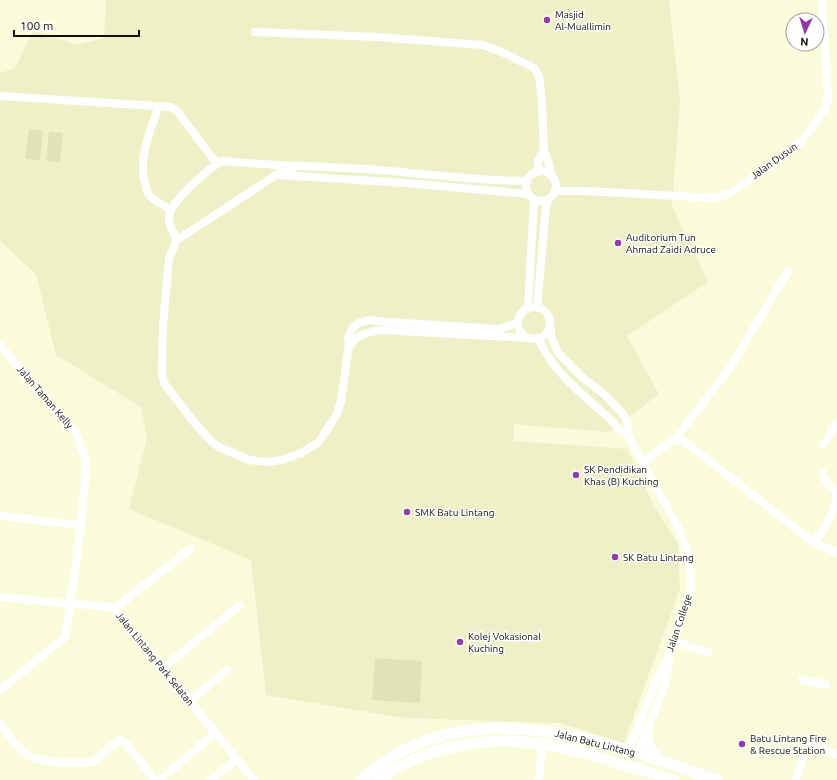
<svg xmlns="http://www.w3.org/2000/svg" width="837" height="780" font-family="Ubuntu,sans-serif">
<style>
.built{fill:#eff0c8}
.green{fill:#e1e3b6}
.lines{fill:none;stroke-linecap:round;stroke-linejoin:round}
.street{stroke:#fff;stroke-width:8}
.secondary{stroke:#fff;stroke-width:11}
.poi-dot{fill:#923ba7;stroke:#fff;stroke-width:1.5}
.labels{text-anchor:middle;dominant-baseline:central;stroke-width:3;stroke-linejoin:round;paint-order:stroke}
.poi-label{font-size:10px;fill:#0d0d04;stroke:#fff;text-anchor:start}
.street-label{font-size:10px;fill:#0d0d04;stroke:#fff}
</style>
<rect width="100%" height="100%" fill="#fafbda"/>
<!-- built -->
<polygon class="built" points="106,0 669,0 680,101 672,206 708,282 627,336 659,394 609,432 514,424 514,441 627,449 652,502 678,544 680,589 624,743 559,723 404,718 266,695 251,560 129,509 147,438 141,407 56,355 36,274 0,241 0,73 15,68 33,31 77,45 104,38"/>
<!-- green -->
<g class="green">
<polygon points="29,129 43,131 40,160 25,159"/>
<polygon points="49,132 63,133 60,162 46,161"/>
<polygon points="375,658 422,661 420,703 372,700"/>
</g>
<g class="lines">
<!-- street -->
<g class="street">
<polyline points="255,32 377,37 483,45 504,53 534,68 539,76 542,103 544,151 549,163 551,175"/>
<polyline points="0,96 171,107 177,111 217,164"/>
<path d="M159 106C150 131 138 157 145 184 146 188 147 193 150 196 155 201 164 205 170 210"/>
<polyline points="296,167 276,175 177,240 169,258 163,325 162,372 164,383 193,421 211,441 219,447 249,460 268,462 282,460 301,453 318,443 328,428 337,414 341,401 349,344 348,337 353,327 359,323 370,320 388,322 499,329 518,323"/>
<circle cx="541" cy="186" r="15"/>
<polyline points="537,172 538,161 544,151"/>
<polyline points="279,175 406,183 528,194"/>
<polyline points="555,191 585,191 714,198 731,193 771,165 803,140 825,108 828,98 822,0"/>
<path d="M177 240C174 234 168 224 169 217 170 202 209 167 223 161 274 166 326 166 378 170 427 174 477 181 527 181"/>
<circle cx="534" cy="323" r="16"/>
<polyline points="537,308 546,206 549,199"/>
<polyline points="528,309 534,200"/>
<polyline points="550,324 552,339 558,353 582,377 605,395 622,413 628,422 627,434"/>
<path d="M538 338C553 373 585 396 612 421L618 428 627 434"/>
<polyline points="0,345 62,418 75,431 84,454 86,468 81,525"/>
<path d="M348 349C355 334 366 333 381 330L530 338"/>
<polyline points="627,434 678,527 689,555 691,580 690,592 670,653 656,681 629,750"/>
<polyline points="679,439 679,434 730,368 788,271"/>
<polyline points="679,439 684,441 814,543 837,552"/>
<polyline points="823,445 837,424"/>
<polyline points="643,463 671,441 679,439"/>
<polyline points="0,516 81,525 66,634 63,639 0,690"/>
<path d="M814 543C823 532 837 509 836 494 832 484 825 484 823 473"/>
<polyline points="0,597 110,607 114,609 254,780"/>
<polyline points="114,609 190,549"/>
<polyline points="674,641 709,653"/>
<polyline points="162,669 240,605"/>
<polyline points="802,679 826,685"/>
<polyline points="190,701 227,670"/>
<path d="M0 724C8 734 15 744 24 753 37 764 75 763 91 762L96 760 117 741 120 740 125 742 155 780"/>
<polyline points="638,753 665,685 669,660"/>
<polyline points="160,780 215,733"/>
<polyline points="211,780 237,759"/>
<polyline points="539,780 542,744"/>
<polyline points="796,780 807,744 837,754"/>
</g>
<!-- secondary -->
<g class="secondary">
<path d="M646 731C648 745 649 749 660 760"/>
<path d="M361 780C375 768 390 757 406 749 507 701 619 747 717 780"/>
<path d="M378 780C425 746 486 736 543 744 570 748 595 756 620 764 638 769 656 774 673 780"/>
</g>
</g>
<!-- markers -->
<g class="poi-dot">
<circle cx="547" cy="20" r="4"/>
<circle cx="618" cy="243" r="4"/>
<circle cx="576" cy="475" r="4"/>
<circle cx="407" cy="512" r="4"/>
<circle cx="615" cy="557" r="4"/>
<circle cx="460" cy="642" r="4"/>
<circle cx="742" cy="744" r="4"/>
</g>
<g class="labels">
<!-- poi labels -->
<g class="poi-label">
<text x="555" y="14">Masjid<tspan x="555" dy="12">Al-Muallimin</tspan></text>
<text x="626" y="237">Auditorium Tun<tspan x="626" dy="12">Ahmad Zaidi Adruce</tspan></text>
<text x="584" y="469">SK Pendidikan<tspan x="584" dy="12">Khas (B) Kuching</tspan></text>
<text x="415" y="512">SMK Batu Lintang</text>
<text x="623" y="557">SK Batu Lintang</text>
<text x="468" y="636">Kolej Vokasional<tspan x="468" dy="12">Kuching</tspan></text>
<text x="750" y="738">Batu Lintang Fire<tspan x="750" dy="12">&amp; Rescue Station</tspan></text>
</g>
<!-- street labels -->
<g class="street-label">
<text transform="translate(774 161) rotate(-36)">Jalan Dusun</text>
<text transform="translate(45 397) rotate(49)">Jalan Taman Kelly</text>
<text transform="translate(679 623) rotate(-71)">Jalan College</text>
<text transform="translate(155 659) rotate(51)">Jalan Lintang Park Selatan</text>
<text transform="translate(595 743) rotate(14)">Jalan Batu Lintang</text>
</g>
</g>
<!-- north arrow -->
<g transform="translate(805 32) rotate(184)"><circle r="19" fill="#ffffff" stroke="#9e9e9b"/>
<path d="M0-3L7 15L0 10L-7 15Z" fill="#923ba7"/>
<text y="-6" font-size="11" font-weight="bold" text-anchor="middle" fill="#0d0d04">N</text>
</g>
<!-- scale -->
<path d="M14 30v6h125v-6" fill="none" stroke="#0d0d04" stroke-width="2"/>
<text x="20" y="30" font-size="12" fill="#0d0d04" stroke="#ffffff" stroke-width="3" paint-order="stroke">100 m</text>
</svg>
